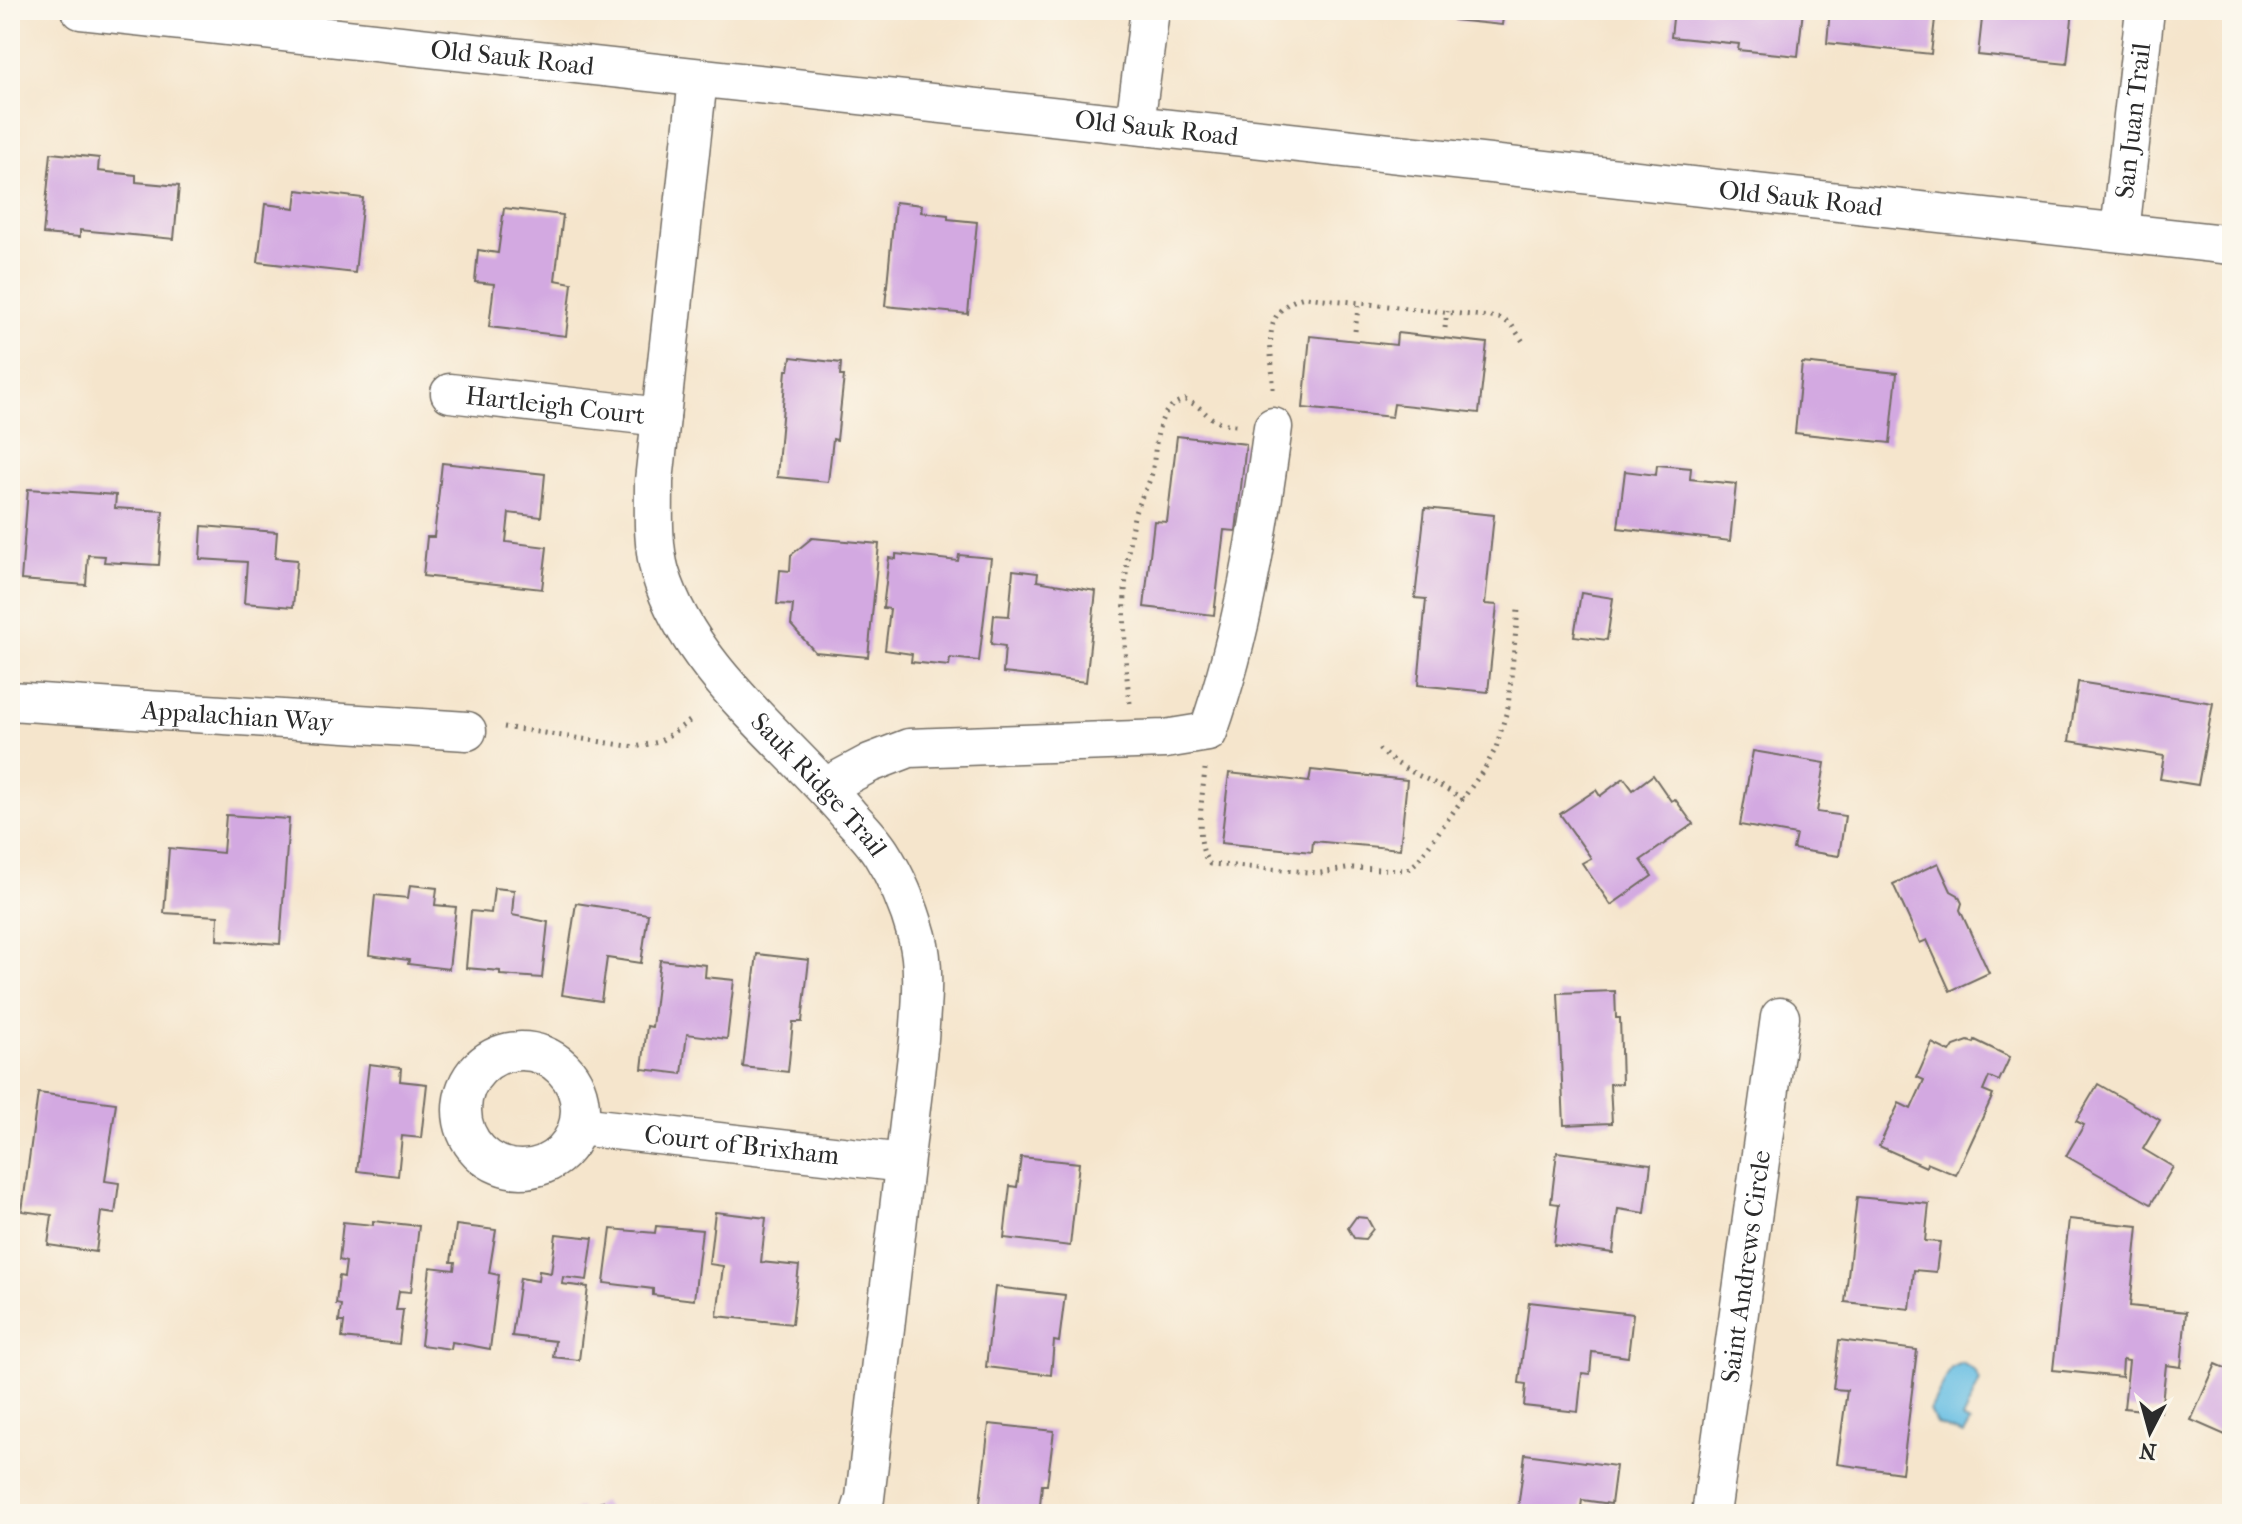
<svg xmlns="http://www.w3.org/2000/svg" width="2242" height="1524" font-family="'IM FELL French Canon',serif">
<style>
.water{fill:#66bee3;stroke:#487487;stroke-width:2}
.building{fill:#d3a9e1}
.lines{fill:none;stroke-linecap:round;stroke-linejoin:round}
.minor-casing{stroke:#726c63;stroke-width:41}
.path{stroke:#726c63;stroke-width:5;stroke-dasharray:2 6;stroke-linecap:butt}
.minor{stroke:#fff;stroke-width:38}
.labels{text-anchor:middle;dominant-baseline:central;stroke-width:6;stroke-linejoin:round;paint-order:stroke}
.street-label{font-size:26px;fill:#2b2b2b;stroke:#fbf7ec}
</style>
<rect width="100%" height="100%" fill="#fbf7ec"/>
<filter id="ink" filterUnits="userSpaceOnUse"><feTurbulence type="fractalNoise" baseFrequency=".0125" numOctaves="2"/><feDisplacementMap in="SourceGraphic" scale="16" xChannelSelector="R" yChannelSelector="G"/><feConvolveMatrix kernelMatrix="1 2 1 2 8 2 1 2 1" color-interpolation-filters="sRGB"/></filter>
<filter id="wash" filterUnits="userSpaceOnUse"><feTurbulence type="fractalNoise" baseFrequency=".006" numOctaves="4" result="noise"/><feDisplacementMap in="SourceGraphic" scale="32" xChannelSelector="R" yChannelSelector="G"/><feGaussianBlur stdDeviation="1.8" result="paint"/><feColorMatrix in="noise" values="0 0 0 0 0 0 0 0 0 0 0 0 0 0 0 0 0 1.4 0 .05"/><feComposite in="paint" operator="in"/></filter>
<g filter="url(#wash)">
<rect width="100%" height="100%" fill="#f5e5cc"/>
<!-- water -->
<polygon class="water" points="1962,1363 1975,1371 1980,1381 1962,1419 1970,1423 1963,1435 1936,1424 1930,1411 1951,1368"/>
<g id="blocks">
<!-- building -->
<g class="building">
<polygon points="1455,10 1504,10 1502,25 1454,20"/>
<polygon points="1674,10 1803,10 1798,56 1738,50 1739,44 1671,37"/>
<polygon points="1830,10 1936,10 1931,54 1827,43"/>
<polygon points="1983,10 2073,10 2067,64 1978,55"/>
<polygon points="51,153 99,158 98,171 136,175 136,182 179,186 174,239 80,230 80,237 43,234"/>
<polygon points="297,190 363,198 355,273 258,262 265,204 295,208"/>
<polygon points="895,202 922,205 921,212 948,215 948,219 977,222 968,314 885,306"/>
<polygon points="504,208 563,215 555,280 572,283 566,336 489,327 494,284 475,282 478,250 498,253"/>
<polygon points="1397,333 1487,343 1479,413 1394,404 1392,417 1303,408 1310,336 1396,345"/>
<polygon points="791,357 841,363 840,376 844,376 837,440 833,439 828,482 777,477 786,370 789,370"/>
<polygon points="1802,363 1897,373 1890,443 1795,433"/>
<polygon points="1177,436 1246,444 1236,531 1224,530 1214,615 1144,607 1154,521 1167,522"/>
<polygon points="442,463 545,474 541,517 509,513 506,542 547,547 542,589 423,576 427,537 434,537"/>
<polygon points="1657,465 1691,468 1690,479 1736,484 1730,541 1618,528 1625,471 1656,475"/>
<polygon points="28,489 116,495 115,508 163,511 159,565 104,562 105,556 88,555 86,585 21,580"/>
<polygon points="1425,508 1494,515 1485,604 1497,605 1488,692 1418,685 1426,599 1415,598"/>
<polygon points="202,526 277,532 275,558 297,560 293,607 244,603 247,562 200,559"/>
<polygon points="812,538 879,544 868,657 815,652 791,625 793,605 777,604 780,570 790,571 791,555"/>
<polygon points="896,554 958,561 959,555 991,558 979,661 950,658 949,666 911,662 912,654 885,650 890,609 883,608 889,558 896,559"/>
<polygon points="1013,570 1038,573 1037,581 1096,591 1086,682 1003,673 1005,646 991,644 994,615 1009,616"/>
<polygon points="1581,593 1613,598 1607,640 1574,636"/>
<polygon points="2078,682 2213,703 2198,785 2160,779 2164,756 2069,741"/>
<polygon points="1753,751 1825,763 1817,812 1845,816 1839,856 1793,849 1796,835 1740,825"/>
<polygon points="1311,770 1407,780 1400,849 1313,841 1312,852 1221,843 1229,773 1309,782"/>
<polygon points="1653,775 1671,801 1675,799 1693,824 1641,860 1652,876 1611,905 1582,863 1591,858 1560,814 1596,790 1600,796 1624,778 1633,790"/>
<polygon points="226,815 289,819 280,944 217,940 218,916 164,913 169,848 223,853"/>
<polygon points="1938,863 1951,891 1958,895 1962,903 1960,910 1989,973 1950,991 1927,940 1920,943 1893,884"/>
<polygon points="410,885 437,888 435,905 456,907 449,969 408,964 409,960 369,955 375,895 408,898"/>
<polygon points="494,888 514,890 512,915 548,922 542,978 500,975 500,971 466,968 471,911 491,913"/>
<polygon points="576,903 648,914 641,963 607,958 601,1001 562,995"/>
<polygon points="757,954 809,960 802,1022 793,1022 788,1072 743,1067"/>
<polygon points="660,960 706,965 705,977 734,980 727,1039 687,1034 682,1074 642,1069 647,1026 652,1027"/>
<polygon points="1615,991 1616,1018 1620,1018 1622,1083 1610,1084 1612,1123 1564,1125 1558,993"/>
<polygon points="1975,1040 2010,1057 1999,1081 1989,1077 1983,1091 1993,1095 1956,1175 1927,1163 1926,1167 1879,1146 1899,1103 1911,1109 1924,1080 1917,1077 1932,1043 1950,1052 1954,1046 1968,1041 1974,1043"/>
<polygon points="369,1064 401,1068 400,1081 427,1084 421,1138 402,1136 398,1176 357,1171"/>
<polygon points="2098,1084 2160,1120 2143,1149 2173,1167 2151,1204 2066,1156 2084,1125 2076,1121"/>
<polygon points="38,1093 116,1103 105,1181 119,1183 115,1214 101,1212 96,1252 48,1245 52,1215 22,1211"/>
<polygon points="1557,1152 1651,1164 1645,1213 1618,1209 1613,1253 1554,1245 1559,1204 1551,1203"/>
<polygon points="1021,1157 1079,1163 1070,1246 1004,1238 1010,1186 1017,1187"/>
<polygon points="1857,1197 1929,1204 1925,1241 1940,1242 1936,1272 1914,1270 1910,1309 1845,1302"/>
<polygon points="715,1212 766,1218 761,1262 799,1266 792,1324 717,1316 723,1266 709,1264"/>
<polygon points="1356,1217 1367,1218 1373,1229 1365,1239 1354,1238 1348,1228"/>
<polygon points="2069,1219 2138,1226 2130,1306 2186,1312 2181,1367 2166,1365 2161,1412 2124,1408 2129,1361 2123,1360 2122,1377 2053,1370"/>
<polygon points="373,1221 419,1226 411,1292 399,1291 396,1310 403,1310 399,1344 342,1338 344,1322 339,1322 341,1305 336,1304 339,1276 344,1277 346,1262 339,1260 343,1222 373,1225"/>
<polygon points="456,1225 496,1230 489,1273 499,1275 490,1349 452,1342 451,1349 421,1345 430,1267 454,1270 455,1262 451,1262"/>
<polygon points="656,1226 702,1230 694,1300 653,1295 653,1289 604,1283 611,1229 655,1233"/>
<polygon points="556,1234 593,1238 587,1280 563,1277 562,1284 588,1287 579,1360 553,1357 555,1341 512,1336 520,1278 538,1281 539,1271 551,1273"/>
<polygon points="995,1287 1065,1295 1059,1342 1054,1341 1051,1375 986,1367"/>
<polygon points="1529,1302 1633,1314 1628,1357 1592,1352 1590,1374 1582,1373 1578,1412 1524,1406 1526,1384 1519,1383"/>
<polygon points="1839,1340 1917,1350 1902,1473 1837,1464 1847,1390 1833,1389"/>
<polygon points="2216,1364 2232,1371 2232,1438 2191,1420"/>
<polygon points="989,1424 1054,1431 1047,1485 1042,1485 1039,1514 979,1512"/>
<polygon points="1525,1454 1616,1466 1611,1504 1582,1500 1580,1514 1508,1514 1509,1506 1518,1508"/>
<polygon points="603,1501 611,1514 569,1514 580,1507 584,1513"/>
</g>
</g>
</g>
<g filter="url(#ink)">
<use href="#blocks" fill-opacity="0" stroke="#726c63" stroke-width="2"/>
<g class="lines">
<defs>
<g id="minor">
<path id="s1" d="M81 10 2232 245"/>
<path id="s2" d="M698 79 654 481C654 511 652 543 660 572 689 669 786 740 849 815 860 827 872 839 881 853 897 878 909 907 917 936 926 968 921 1007 919 1039L865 1498 860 1514"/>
<polyline points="1135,124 1150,10"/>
<path id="s3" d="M2120 232 2145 10"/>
<path id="s4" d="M450 393 661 417"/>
<path id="s5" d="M10 701 467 731"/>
<path d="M825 787 870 763 909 748 1165 739 1208 732C1243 633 1259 530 1273 427"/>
<circle cx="521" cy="1110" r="59"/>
<path id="s6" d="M579 1126 904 1163"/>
<path id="s7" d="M1711 1514 1780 1017"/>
</g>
</defs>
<!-- minor casing -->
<use href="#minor" class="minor-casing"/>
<!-- path -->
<g class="path">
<polyline points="1445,328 1447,311"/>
<polyline points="1355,331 1359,301"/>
<path d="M1273 389C1274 354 1256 309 1305 297L1499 318 1511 324 1524 343"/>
<path d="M1130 703C1122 650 1122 564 1135 513 1139 499 1148 488 1152 473 1157 448 1154 406 1185 400 1210 409 1203 423 1237 425"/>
<polyline points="504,727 635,747 659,742 694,718"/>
<path d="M1379 749C1403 773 1435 780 1463 799"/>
<path d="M1205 769C1203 793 1193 845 1210 864L1320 873 1353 868 1407 870 1417 862 1485 768 1496 748 1508 707 1518 610"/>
</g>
<!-- minor -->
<use href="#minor" class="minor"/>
</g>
</g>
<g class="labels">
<!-- street labels -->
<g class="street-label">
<text stroke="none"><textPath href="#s1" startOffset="434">Old Sauk Road</textPath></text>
<text stroke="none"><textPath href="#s3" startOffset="112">San Juan Trail</textPath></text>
<text stroke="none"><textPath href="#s1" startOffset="1082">Old Sauk Road</textPath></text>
<text stroke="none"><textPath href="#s1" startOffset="1730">Old Sauk Road</textPath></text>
<text stroke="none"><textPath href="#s4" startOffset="106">Hartleigh Court</textPath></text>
<text stroke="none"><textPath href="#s5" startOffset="228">Appalachian Way</textPath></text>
<text stroke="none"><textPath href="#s2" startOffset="764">Sauk Ridge Trail</textPath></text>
<text stroke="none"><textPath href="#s6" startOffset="164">Court of Brixham</textPath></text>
<text stroke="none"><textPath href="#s7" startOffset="250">Saint Andrews Circle</textPath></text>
</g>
</g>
<!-- margin -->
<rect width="2242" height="1524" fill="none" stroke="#fbf7ec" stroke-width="40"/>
<!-- north arrow -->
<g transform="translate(2150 1432) rotate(186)" stroke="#fbf7ec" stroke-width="6" paint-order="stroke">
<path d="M0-6L14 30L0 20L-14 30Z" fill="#2b2b2b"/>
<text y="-12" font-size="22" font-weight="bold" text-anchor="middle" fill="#2b2b2b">N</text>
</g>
</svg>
